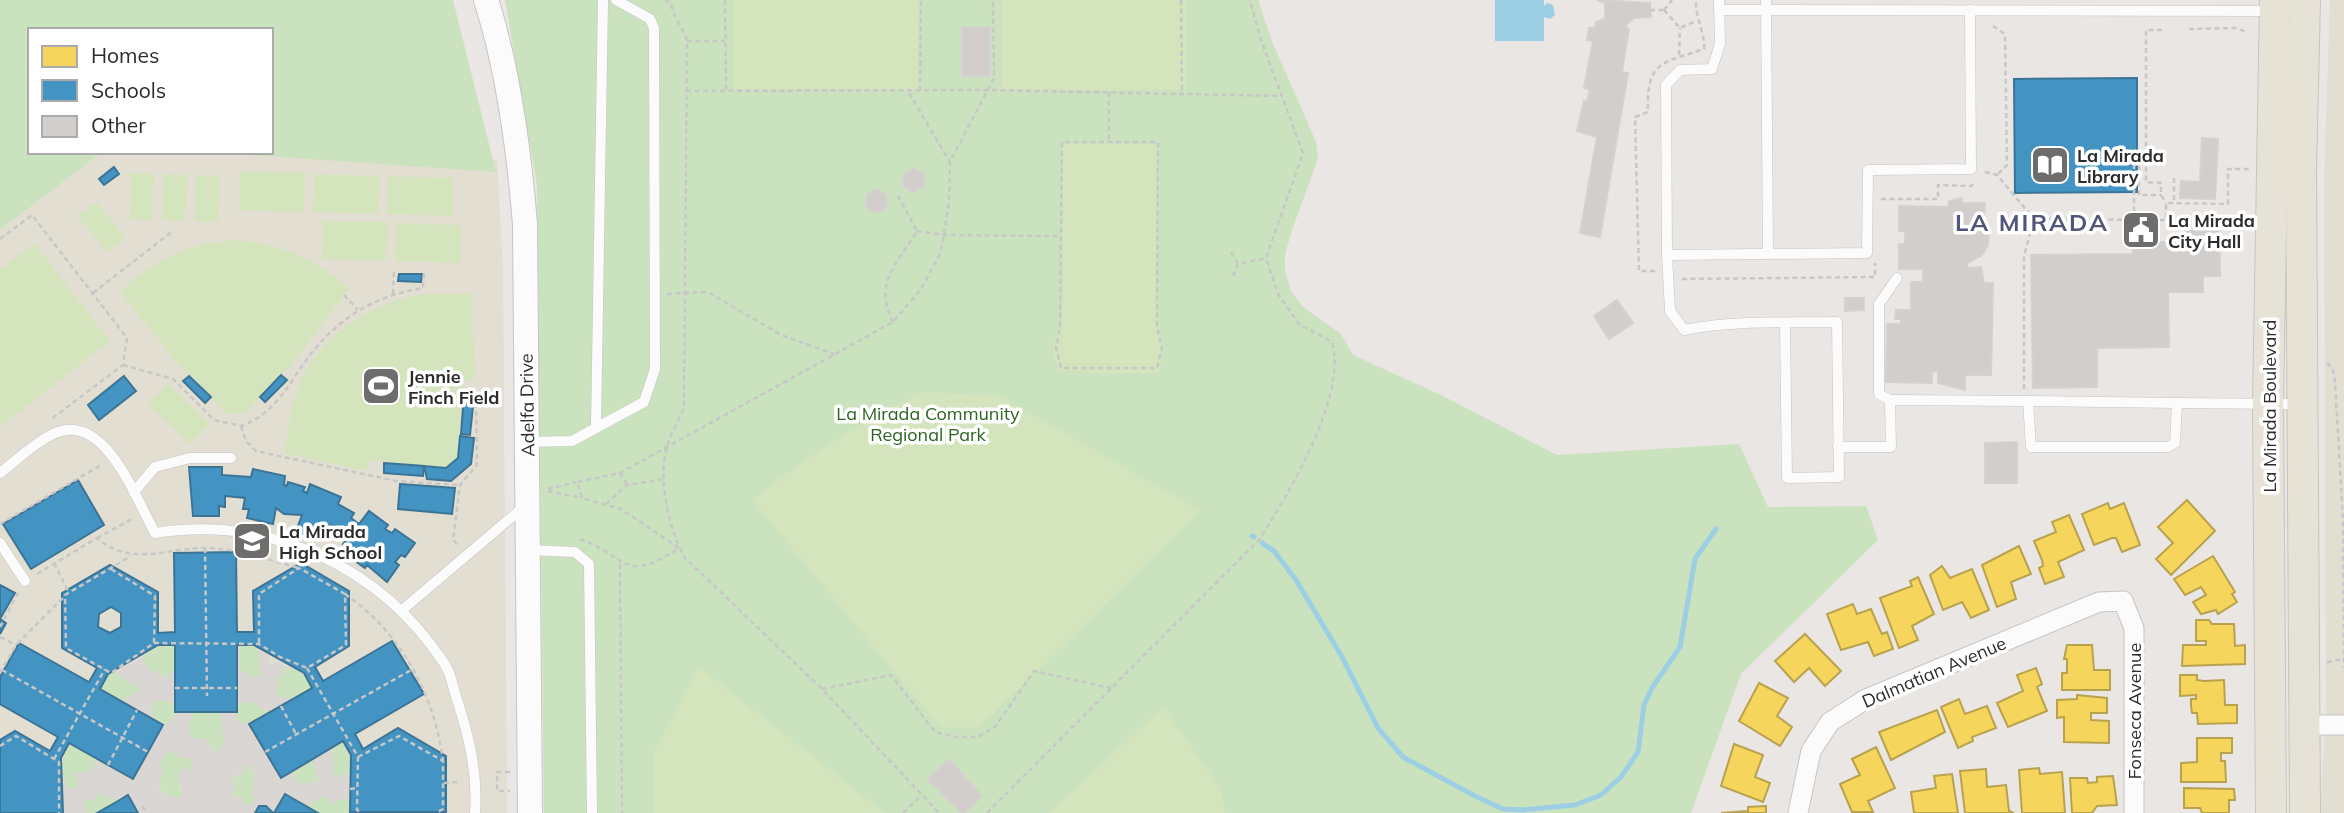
<svg xmlns="http://www.w3.org/2000/svg" width="2344" height="813" font-family="Mulish,sans-serif">
<style>
.education{fill:#e3ded2}
.green{fill:#cbe2bf}
.pitch{fill:#d4e5bd}
.plaza{fill:#d9d6d3;fill-rule:evenodd}
.water{fill:#9dcfe4}
.homes{fill:#f6d55c;stroke:#b9a24e;stroke-width:2}
.schools{fill:#4393c3;stroke:#3c7496;stroke-width:2;fill-rule:evenodd}
.lines{fill:none;stroke-linecap:round;stroke-linejoin:round}
.stream{stroke:#9dcfe4;stroke-width:5}
.building{fill:#d1cecc;stroke:#d4d2cf;stroke-width:2}
.service-casing{stroke:#c6c4c5;stroke-width:11}
.minor-casing{stroke:#c6c4c5;stroke-width:21}
.tertiary-casing{stroke:#c6c4c5;stroke-width:26}
.primary-casing{stroke:#c5c4c2;stroke-width:32}
.path{stroke:#c7c7c6;stroke-width:2.5;stroke-dasharray:5 3.5;stroke-linecap:butt}
.service{stroke:#fcfbfb;stroke-width:10}
.minor{stroke:#fcfbfb;stroke-width:19}
.tertiary{stroke:#fcfbfb;stroke-width:24}
.primary{stroke:#e6e3d6;stroke-width:30}
.labels{text-anchor:middle;dominant-baseline:central;stroke-width:7;stroke-linejoin:round;paint-order:stroke}
.poi-label{font-size:18px;font-weight:bold;fill:#2c2c2c;stroke:#fff;text-anchor:start}
.street-label{font-size:18px;fill:#2c2c2c;stroke:#fff}
.park-label{font-size:18px;fill:#2c6421;stroke:#fff}
.district-label{font-size:24px;font-weight:bold;letter-spacing:2px;fill:#505579;stroke:#fff}
</style>
<rect width="100%" height="100%" fill="#e9e6e3"/>
<!-- education -->
<g class="education">
<polygon points="2330,0 2344,0 2344,813 2320,813 2326,712 2324,181"/>
<polygon points="102,152 271,152 497,160 503,270 507,813 0,813 0,230"/>
</g>
<!-- green -->
<g class="green">
<polygon points="0,0 453,0 496,172 205,152 271,152 271,30 30,30 30,152 102,152 0,230"/>
<polygon points="505,0 1258,0 1271,39 1316,142 1318,158 1291,233 1285,255 1285,271 1291,291 1303,307 1341,334 1353,355 1443,396 1557,455 1739,444 1768,507 1866,506 1878,540 1741,674 1691,813 544,813 537,185"/>
<polygon points="158,645 175,645 175,673 171,672 167,678 150,671 141,658"/>
<polygon points="240,645 254,645 258,650 260,673 257,677 249,677 240,671"/>
<polygon points="288,667 304,673 312,688 290,700 279,696 276,690 279,684 277,677"/>
<polygon points="116,672 129,684 137,683 139,692 122,701 100,689 108,674"/>
<circle cx="163" cy="712" r="12"/>
<polygon points="256,701 268,713 249,724 237,723 237,704"/>
<polygon points="192,712 220,712 224,742 220,751 214,750 205,739 192,739 188,732"/>
<polygon points="343,741 351,755 350,774 334,777 332,748"/>
<path d="M69 743 97 759 91 772 75 788H67C58 775 63 755 69 743Z"/>
<polygon points="175,751 189,758 193,765 179,786 183,794 179,799 163,793 157,782 161,780 160,765 165,754"/>
<polygon points="312,759 320,778 307,786 300,785 290,772"/>
<path d="M246 766H251C256 777 258 792 254 804L245 805 232 793 231 781Z"/>
<polygon points="99,793 118,801 97,813 87,813 84,808 87,800"/>
<polygon points="319,798 350,798 352,813 318,813 306,806"/>
</g>
<!-- pitch -->
<g class="pitch">
<polygon points="733,0 918,0 918,90 733,89"/>
<rect x="1001" y="0" width="185" height="90"/>
<polygon points="1063,144 1156,144 1155,328 1159,329 1164,349 1159,373 1058,372 1053,348 1059,329 1062,328"/>
<polygon points="240,171 305,173 304,212 239,210"/>
<polygon points="131,173 154,174 152,220 130,219"/>
<polygon points="164,174 187,175 185,221 162,220"/>
<polygon points="314,174 379,176 378,214 313,212"/>
<polygon points="196,175 219,176 218,222 195,221"/>
<polygon points="388,176 453,178 452,216 387,214"/>
<polygon points="97,202 125,238 107,252 78,216"/>
<polygon points="323,221 388,222 386,261 322,259"/>
<polygon points="397,223 461,225 460,263 395,261"/>
<path d="M234 240C280 243 315 258 349 289L292 364 244 414H227L178 364 120 292C153 260 187 244 234 240Z"/>
<polygon points="34,243 110,341 0,427 0,270"/>
<path d="M425 294H472L475 379 464 380 458 458 446 468 369 460 366 471 284 453C288 433 289 414 295 395 315 338 368 302 425 294Z"/>
<polygon points="168,384 209,424 190,444 148,404"/>
<path d="M923 392 1000 396 1201 511 979 727H940L753 501C805 456 861 423 923 392Z"/>
<polygon points="699,667 885,813 655,813 653,754"/>
<polygon points="1163,707 1219,786 1225,813 1049,813"/>
</g>
<!-- plaza -->
<g class="plaza">
<polygon points="237,645 240,645 240,671 246,671 249,677 257,677 260,673 258,650 269,656 269,665 279,661 288,667 277,677 279,684 276,690 279,696 290,700 268,713 266,708 259,709 256,701 237,704"/>
<polygon points="141,658 150,671 156,672 160,677 167,678 171,672 175,673 175,707 169,701 158,701 150,708 153,719 122,701 139,691 136,683 129,684 116,672"/>
<path d="M175 712H192L188 732 192 738 205 739 213 750 220 751 224 742 220 712H237V722L249 724 280 778 290 772 300 785 319 781 312 759 332 748 334 777 350 774V798L331 803 328 798H319L306 806 274 813 266 806H259L255 813H138L128 795 118 801 99 793 96 799 87 800 84 808 87 813H63V782L67 788H75L78 782 75 776 79 771 91 772 97 759 133 779 163 725 175 718ZM175 751 179 758H189L193 765 190 769H182L177 776 183 794 179 799 162 793 157 783 164 774 160 765 165 754ZM246 766H251L255 775 252 793 255 799 254 804 245 805 243 798H235L232 792 235 786 231 781 235 774 242 775Z"/>
</g>
<!-- water -->
<polygon class="water" points="1495,0 1544,0 1544,6 1547,3 1553,5 1555,15 1550,19 1544,17 1544,41 1495,41"/>
<!-- homes -->
<g class="homes">
<polygon points="2187,500 2215,531 2171,575 2156,559 2173,543 2158,527"/>
<polygon points="2108,503 2110,509 2124,503 2140,545 2122,552 2116,538 2112,538 2094,545 2082,514"/>
<polygon points="2069,515 2084,550 2058,562 2064,577 2045,584 2039,568 2043,566 2042,560 2034,541 2056,532 2052,522"/>
<polygon points="2019,546 2031,574 2011,582 2016,599 1997,607 1982,565"/>
<polygon points="2213,556 2235,592 2232,594 2237,602 2218,614 2216,610 2201,614 2193,602 2206,595 2201,587 2185,595 2174,579"/>
<polygon points="1942,566 1950,578 1972,569 1989,610 1971,618 1962,602 1943,610 1930,575"/>
<polygon points="1918,577 1934,614 1912,626 1918,640 1899,648 1880,598 1912,586 1910,581"/>
<polygon points="1853,604 1857,614 1871,609 1880,630 1882,634 1887,632 1893,649 1874,656 1868,642 1841,650 1827,614"/>
<polygon points="2196,620 2209,620 2212,624 2234,624 2235,646 2245,645 2245,664 2182,666 2183,645 2206,645 2206,641 2196,641"/>
<polygon points="1805,634 1841,671 1825,686 1809,668 1794,682 1775,661"/>
<polygon points="2067,645 2092,645 2094,670 2110,670 2110,690 2062,690 2062,673 2067,673 2067,659 2064,659"/>
<polygon points="2036,668 2042,684 2037,687 2047,711 2008,727 1997,703 2023,691 2017,675"/>
<polygon points="2180,675 2197,675 2197,680 2204,681 2224,680 2225,705 2237,705 2237,723 2198,724 2197,713 2192,713 2191,706 2191,699 2196,699 2196,695 2180,696"/>
<polygon points="1759,683 1788,698 1777,716 1792,727 1780,746 1739,721"/>
<polygon points="2077,695 2107,698 2107,713 2091,713 2091,720 2109,721 2109,743 2064,742 2064,717 2057,718 2057,700 2077,699"/>
<polygon points="1959,699 1965,714 1987,706 1996,728 1972,737 1973,741 1958,748 1941,707"/>
<polygon points="1937,710 1945,732 1891,760 1879,732"/>
<polygon points="2197,738 2232,738 2232,753 2221,753 2221,761 2225,761 2226,782 2181,782 2181,763 2197,762"/>
<polygon points="1734,744 1763,755 1755,777 1770,783 1763,802 1721,786"/>
<polygon points="1876,747 1895,788 1868,801 1873,812 1852,812 1840,784 1860,775 1852,759"/>
<polygon points="2039,768 2040,774 2062,772 2065,813 2022,813 2019,770"/>
<polygon points="1986,769 1987,787 2006,785 2009,811 2014,813 1965,813 1960,771"/>
<polygon points="1952,774 1958,813 1914,813 1911,792 1936,788 1934,776"/>
<polygon points="2113,776 2117,805 2097,806 2092,813 2072,813 2070,778 2087,778 2088,783 2097,782 2097,777"/>
<polygon points="2184,788 2234,789 2235,800 2229,800 2229,813 2202,813 2200,808 2184,808"/>
<polygon points="1766,806 1766,813 1721,813 1748,811 1748,807"/>
</g>
<!-- schools -->
<g class="schools">
<polygon points="2137,78 2137,192 2015,193 2014,79"/>
<polygon points="114,167 119,174 104,185 99,179"/>
<polygon points="399,274 422,274 421,282 398,281"/>
<polygon points="281,375 287,380 265,402 260,397"/>
<polygon points="124,376 136,391 99,420 88,405"/>
<polygon points="189,376 211,397 205,403 183,381"/>
<polygon points="464,395 474,397 470,435 461,434"/>
<polygon points="460,436 474,438 471,464 451,481 427,479 424,466 446,468 458,458"/>
<polygon points="384,463 424,466 423,476 384,473"/>
<polygon points="189,467 222,467 222,475 251,477 253,469 285,476 284,485 287,486 288,482 305,487 303,491 307,493 310,484 341,497 338,504 354,513 351,518 359,524 369,511 388,525 385,529 392,533 395,529 415,543 405,557 401,555 395,562 399,565 387,582 367,565 365,568 344,553 349,547 343,544 349,535 331,525 327,534 323,531 319,540 296,531 302,515 284,514 276,508 273,524 247,518 249,509 243,509 245,498 225,496 225,507 219,506 219,516 193,516"/>
<polygon points="78,480 104,525 31,569 3,524"/>
<polygon points="400,484 455,488 452,514 398,509"/>
<path d="M236 552 237 632H254L253 591 301 563 349 591V646L315 667 323 681 392 641 424 694 355 734 363 749 398 728 446 756V812H350L351 755 343 741 281 778 249 724 312 688 304 673 254 645H237V712H175V645H158L108 674 100 689 163 725 133 779 69 743 61 758 63 813H0V740L15 731 50 751 58 737 0 704V677L19 643 89 682 97 668 62 648V593L110 565 158 592V633L175 632 174 553ZM111 607 121 613V627L110 633 98 627 99 614Z"/>
<polygon points="0,585 15,593 0,619"/>
<polygon points="0,619 6,623 0,634"/>
<polygon points="285,794 306,806 318,813 274,813"/>
<polygon points="128,795 138,813 97,813 118,801"/>
<polygon points="259,806 266,806 273,813 255,813"/>
</g>
<g class="lines">
<!-- stream -->
<g class="stream">
<polyline points="1252,536 1254,537"/>
<polyline points="1262,543 1274,551 1296,580 1342,657 1378,728 1403,757 1475,796 1503,809 1522,810 1575,805 1601,795 1621,777 1638,752 1644,705 1652,688 1680,647 1695,559 1716,529"/>
</g>
</g>
<!-- building -->
<g class="building">
<polygon points="1597,0 1650,3 1651,17 1634,18 1627,24 1626,28 1629,29 1622,72 1628,73 1600,237 1580,233 1597,137 1577,131 1584,101 1587,102 1590,89 1584,88 1593,41 1587,40 1589,28 1595,28 1596,22 1605,19 1605,3"/>
<rect x="962" y="27" width="28" height="49"/>
<polygon points="2202,138 2218,139 2215,199 2180,198 2181,181 2200,182"/>
<polygon points="914,168 924,174 924,186 913,192 903,186 904,174"/>
<polygon points="877,189 886,195 887,207 876,213 866,207 866,195"/>
<polygon points="1962,198 1962,203 1985,203 1983,226 1987,226 1989,232 1988,245 1981,256 1967,263 1967,268 1981,267 1984,283 1993,283 1991,375 1965,375 1965,390 1938,383 1938,371 1932,372 1932,383 1886,382 1887,324 1901,324 1901,319 1895,319 1896,310 1911,310 1911,282 1923,282 1923,269 1899,269 1899,244 1905,244 1905,231 1899,231 1899,206 1948,207 1949,201"/>
<polygon points="2219,218 2220,276 2203,276 2203,292 2168,292 2169,347 2097,348 2097,387 2033,388 2031,255 2133,254 2132,242 2186,242 2185,219"/>
<polygon points="1845,298 1864,298 1864,310 1845,311"/>
<polygon points="1617,300 1633,323 1609,339 1594,316"/>
<polygon points="2017,442 2017,483 1985,483 1985,443"/>
<polygon points="949,759 982,796 965,813 961,813 928,779"/>
</g>
<g class="lines">
<defs>
<g id="service">
<polyline points="1719,0 1720,44 1712,69 1680,70 1666,85 1667,255 1867,253 1868,170 1971,169 1970,10"/>
<polyline points="1766,0 1768,254"/>
<polyline points="1719,10 2273,11"/>
<path d="M1667 255 1670 311 1684 330C1734 320 1786 323 1837 322L1839 477 1787 478 1785 323"/>
<polyline points="1890,400 1879,394 1879,304 1897,278"/>
<polygon points="2028,401 2177,403 2175,443 2168,447 2031,447"/>
<polyline points="2177,403 2299,404"/>
<polyline points="596,427 603,0"/>
<polyline points="527,442 572,441 644,402 655,369 654,28 650,19 616,0"/>
<polyline points="1838,447 1891,447 1890,400 2028,401"/>
<path d="M0 473C17 460 34 443 53 434 105 409 136 500 155 533 269 515 380 566 444 663 450 671 452 683 455 693 468 733 478 770 475 813"/>
<polyline points="134,492 155,467 190,458 231,458"/>
<polyline points="0,543 25,581"/>
<polyline points="528,550 575,552 589,564 592,813"/>
<polyline points="401,611 526,505"/>
</g>
<g id="minor">
<polyline points="2304,725 2344,725"/>
<polyline points="1798,813 1811,751 1830,722 1866,699 2099,602 2123,601 2134,628 2134,813"/>
</g>
<path id="tertiary" d="M486 0C509 71 519 150 525 224L530 813"/>
<g id="primary">
<polyline points="2271,813 2268,405 2275,0"/>
<polyline points="2305,813 2301,170 2305,0"/>
</g>
</defs>
<!-- service casing -->
<use href="#service" class="service-casing"/>
<!-- minor casing -->
<use href="#minor" class="minor-casing"/>
<!-- tertiary casing -->
<use href="#tertiary" class="tertiary-casing"/>
<!-- primary casing -->
<use href="#primary" class="primary-casing"/>
<!-- path -->
<g class="path">
<path d="M665 0 671 3C674 19 683 27 687 41L684 408C679 419 672 431 668 443 657 476 668 527 684 557L822 689 939 813"/>
<polyline points="725,0 726,91"/>
<polyline points="1181,0 1182,92"/>
<polyline points="1650,10 1664,10"/>
<polyline points="1664,10 1680,28 1696,21"/>
<polyline points="1664,10 1672,0"/>
<polyline points="1993,26 2005,34 2007,165 1997,175"/>
<polyline points="2189,29 2235,28 2247,32"/>
<polyline points="2162,30 2146,30 2146,182 2161,183 2161,195 2166,203"/>
<polyline points="687,41 725,41"/>
<polyline points="1679,55 1680,28"/>
<polyline points="686,91 989,90 1281,96"/>
<polyline points="920,91 921,0"/>
<polyline points="1109,92 1109,142"/>
<polyline points="909,93 950,162"/>
<polyline points="1985,172 1997,175 2034,219 2166,220 2166,203 2228,204 2228,169 2249,169"/>
<polyline points="2174,178 2174,202"/>
<polyline points="1881,199 1938,199 1938,185 1971,186 1975,183"/>
<polyline points="2134,220 2134,165 2139,165 2139,195 2161,195"/>
<polyline points="917,231 944,235 1061,236 1060,328 1056,348 1061,368 1157,368 1162,348 1157,326 1158,142 1062,142 1061,236"/>
<polyline points="0,239 32,215 127,338 123,365 50,420"/>
<polyline points="1231,252 1238,264"/>
<path d="M1655 271H1639L1635 117 1648 112C1646 60 1663 63 1704 49 1706 36 1695 18 1696 0"/>
<polyline points="1233,276 1238,264 1266,258"/>
<polyline points="1682,279 1875,277 1875,263"/>
<polyline points="93,293 174,230"/>
<polyline points="393,294 394,269"/>
<polyline points="667,294 708,292 781,335 834,354"/>
<polyline points="344,295 358,310"/>
<path d="M893 322C873 281 897 265 917 231L897 194"/>
<polyline points="2327,363 2333,369 2335,382 2343,521 2344,668"/>
<path d="M123 365 173 379 214 420 241 426C278 413 291 378 314 350 343 315 378 295 423 288L424 270"/>
<polyline points="2024,389 2024,256 2034,219"/>
<polyline points="241,426 246,441 256,451 396,481 460,485"/>
<polyline points="620,473 627,485"/>
<polyline points="548,489 576,482"/>
<polyline points="548,491 582,498"/>
<polyline points="606,504 627,485 665,479"/>
<polyline points="0,524 103,464"/>
<polyline points="97,538 134,518"/>
<path d="M580 539C629 557 623 585 679 548L621 509 582 498 577 482 620 473 893 322 921 289 941 252 949 202 950 162 994 78 993 0"/>
<polyline points="457,544 453,540 460,485 477,465 476,391 469,386"/>
<polyline points="205,548 207,696"/>
<polyline points="54,563 69,593"/>
<polyline points="620,564 622,813"/>
<polyline points="111,569 155,596 154,643 111,673 66,648 65,595 131,556"/>
<path d="M37 574 97 538C132 568 168 547 208 548 239 549 269 560 299 568"/>
<path d="M345 594C401 633 434 693 443 761"/>
<polyline points="0,627 18,593"/>
<polyline points="0,637 16,645"/>
<polyline points="154,643 259,644 280,657 307,668 346,645 345,594 299,568 259,594 259,644"/>
<polyline points="2327,662 2344,659"/>
<polyline points="307,668 358,757 357,810 362,813"/>
<polyline points="2,670 148,752"/>
<polyline points="0,673 16,645 65,596"/>
<polyline points="175,688 237,688"/>
<polyline points="822,689 891,675 935,732 955,737 978,737 995,727 1034,671 1111,688"/>
<polyline points="281,706 296,734"/>
<polyline points="0,746 16,736 59,762 59,813"/>
<polyline points="265,752 413,669"/>
<polyline points="358,757 399,736 443,761 443,809 436,813"/>
<polyline points="54,759 105,669"/>
<polyline points="108,765 137,710"/>
<polyline points="510,772 497,772 497,791 510,791"/>
<polyline points="444,783 458,782"/>
<polyline points="350,789 357,788"/>
<polyline points="142,806 147,813"/>
<polyline points="903,813 921,796"/>
<path d="M987 813 1259 540C1288 495 1348 395 1332 342L1299 324 1278 294 1266 258 1303 153 1261 40 1250 0"/>
</g>
<!-- service -->
<use href="#service" class="service"/>
<!-- minor -->
<use href="#minor" class="minor"/>
<!-- tertiary -->
<use href="#tertiary" class="tertiary"/>
<!-- primary -->
<use href="#primary" class="primary"/>
</g>
<!-- icons -->
<defs>
<symbol id="library-square" viewBox="-11 -11 22 22"><rect x="-9" y="-9" width="18" height="18" rx="4" fill="#6e6d6c" stroke="#fff"/><path d="M-6-4Q-3-5.5-.7-3.5V5Q-3 3-6 4ZM6-4Q3-5.5 .7-3.5V5Q3 3 6 4Z" fill="#fff"/></symbol>
<symbol id="civic-square" viewBox="-11 -11 22 22"><rect x="-9" y="-9" width="18" height="18" rx="4" fill="#6e6d6c" stroke="#fff"/><path d="M-.6-6.5H3V-4.5H.6V-3L4-1V1h2V6H-6V1h2V-1L-.6-3ZM-1.2 2.5V6h2.4V2.5Z" fill="#fff"/></symbol>
<symbol id="stadium-square" viewBox="-11 -11 22 22"><rect x="-9" y="-9" width="18" height="18" rx="4" fill="#6e6d6c" stroke="#fff"/><path d="M0-5a6.5 5 0 1 0 0 10a6.5 5 0 1 0 0-10ZM-3.5-1.8h7v3.6h-7Z" fill="#fff"/></symbol>
<symbol id="school-square" viewBox="-11 -11 22 22"><rect x="-9" y="-9" width="18" height="18" rx="4" fill="#6e6d6c" stroke="#fff"/><path d="M0-5L7-2L0 1L-7-2ZM-4 1L0 2.5L4 1V4Q0 6-4 4Z" fill="#fff"/></symbol>
</defs>
<g fill-rule="evenodd">
<use href="#library-square" x="2028" y="143" width="44" height="44"/>
<use href="#civic-square" x="2119" y="208" width="44" height="44"/>
<use href="#stadium-square" x="359" y="364" width="44" height="44"/>
<use href="#school-square" x="230" y="519" width="44" height="44"/>
</g>
<g class="labels">
<!-- poi labels -->
<g class="poi-label">
<text x="2077" y="155">La Mirada<tspan x="2077" dy="21">Library</tspan></text>
<text x="2168" y="220">La Mirada<tspan x="2168" dy="21">City Hall</tspan></text>
<text x="408" y="376">Jennie<tspan x="408" dy="21">Finch Field</tspan></text>
<text x="279" y="531">La Mirada<tspan x="279" dy="21">High School</tspan></text>
</g>
<!-- street labels -->
<g class="street-label">
<text transform="translate(527 405) rotate(-91)">Adelfa Drive</text>
<text transform="translate(2269 406) rotate(-90)">La Mirada Boulevard</text>
<text transform="translate(1934 672) rotate(-23)">Dalmatian Avenue</text>
<text transform="translate(2134 711) rotate(-90)">Fonseca Avenue</text>
</g>
<!-- park labels -->
<g class="park-label">
<text x="928" y="413">La Mirada Community<tspan x="928" dy="21">Regional Park</tspan></text>
</g>
<!-- district labels -->
<g class="district-label">
<text x="2032" y="222">LA MIRADA</text>
</g>
</g>
<!-- legend -->
<rect x="28" y="28" width="245" height="126" fill="#ffffff" stroke="#ababab" stroke-width="2"/>
<rect x="42" y="46" width="35" height="21" fill="#f6d55c" stroke="#ababab" stroke-width="2"/>
<text x="91" y="63" font-size="21" fill="#2c2c2c">Homes</text>
<rect x="42" y="80" width="35" height="21" fill="#4393c3" stroke="#ababab" stroke-width="2"/>
<text x="91" y="98" font-size="21" fill="#2c2c2c">Schools</text>
<rect x="42" y="116" width="35" height="21" fill="#d1cecc" stroke="#ababab" stroke-width="2"/>
<text x="91" y="133" font-size="21" fill="#2c2c2c">Other</text>
</svg>
